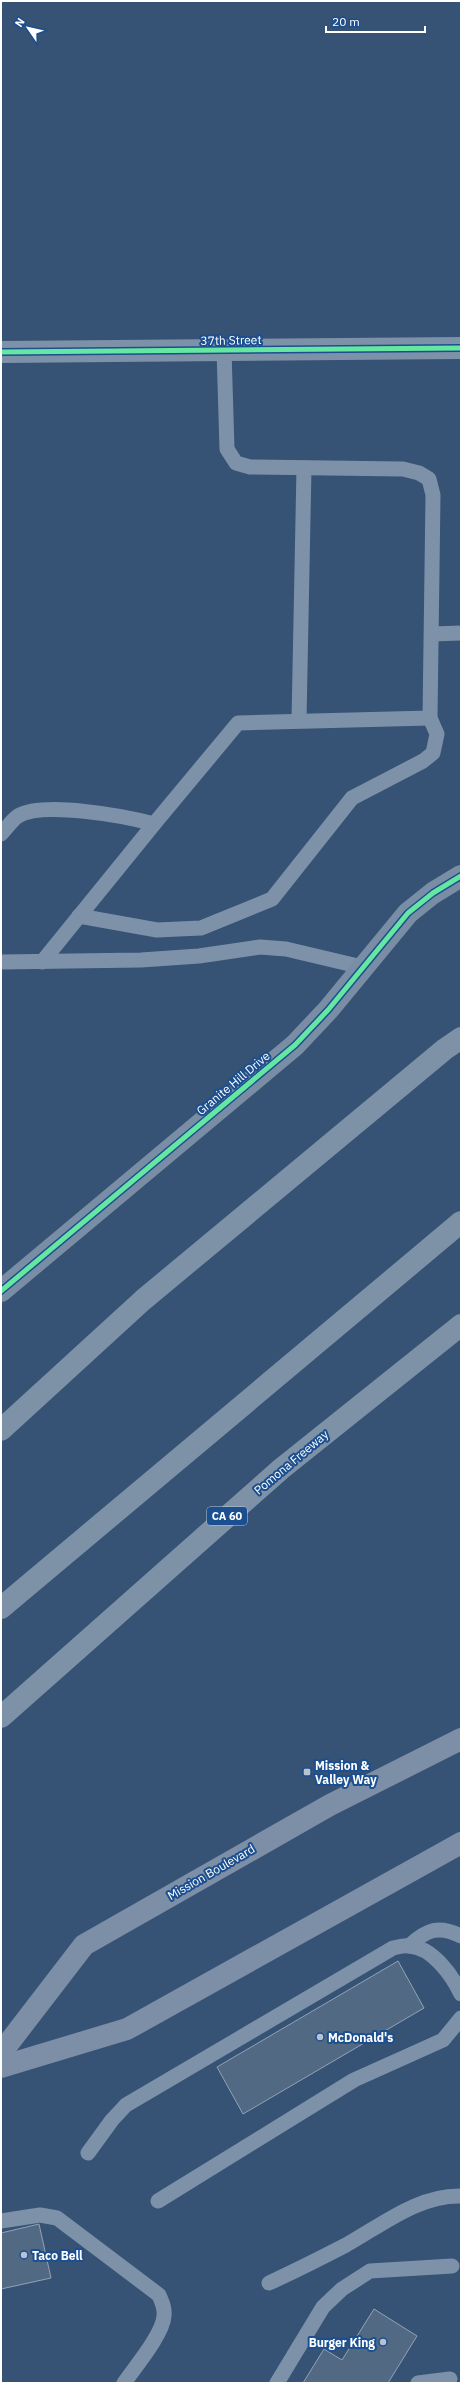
<svg xmlns="http://www.w3.org/2000/svg" width="462" height="2384" font-family="'IBM Plex Sans',sans-serif">
<style>
.building{fill:#526984;stroke:#92a2b6}
.lines{fill:none;stroke-linecap:round;stroke-linejoin:round}
.lane{stroke:#7d92a8;stroke-width:15}
.street{stroke:#7d92a8;stroke-width:22}
.secondary{stroke:#798da4;stroke-width:22}
.primary{stroke:#7d8ea7;stroke-width:22}
.highway{stroke:#7e92a7;stroke-width:22}
.cycleway-casing{stroke:#1b4f8f;stroke-width:8}
.cycleway{stroke:#66e7a1;stroke-width:5}
.poi-dot{fill:#b9c2ce;stroke:#1b4f8f;stroke-width:1.5}
.labels{text-anchor:middle;dominant-baseline:central;stroke-width:4;stroke-linejoin:round;paint-order:stroke}
.shield{fill:#1b4f8f;stroke:#bbcadd;stroke-width:1}
.shield-label{font-size:11px;font-weight:bold;fill:#fff}
.street-label{font-size:12px;fill:#fff;stroke:#1b4f8f}
.poi-label{font-size:12px;font-weight:bold;fill:#fff;stroke:#1b4f8f;text-anchor:start}
</style>
<rect width="100%" height="100%" fill="#365274"/>
<!-- building -->
<g class="building">
<polygon points="398,1961 424,2008 243,2114 217,2067"/>
<polygon points="39,2224 51,2278 1,2289 1,2233"/>
<polygon points="374,2309 417,2336 388,2383 303,2383 324,2349 342,2360"/>
</g>
<g class="lines">
<!-- lane -->
<g class="lane">
<polyline points="432,634 461,633"/>
<polyline points="299,720 304,468"/>
<path d="M1 834C6 829 12 820 18 816 43 801 125 816 154 824L238 723 430 718 433 495 429 479 419 473 403 469 250 467 236 463 227 449 224 350"/>
<polyline points="79,916 157,930 201,928 272,899 352,798 423,761 433,753 437,734 430,718"/>
<polyline points="1,962 141,960 199,956 260,947 286,949 362,967"/>
<polyline points="42,962 154,824"/>
<path d="M409 1946C427 1929 439 1925 461 1936"/>
<path d="M88 2153 112 2120 126 2105 393 1948C398 1947 404 1945 409 1946 432 1947 452 1975 461 1994"/>
<polyline points="158,2201 354,2080 443,2040 461,2018"/>
<path d="M1 2221 40 2215 57 2218 159 2295C162 2302 165 2308 164 2316 163 2334 135 2367 124 2383"/>
<path d="M269 2283C295 2271 321 2258 346 2245 382 2225 418 2195 461 2196"/>
<polyline points="277,2383 323,2307 342,2289 370,2271 452,2266"/>
<polyline points="418,2383 450,2379"/>
</g>
<!-- street -->
<polyline class="street" points="1,352 461,348"/>
<!-- secondary -->
<polyline class="secondary" points="1,1291 295,1045 328,1010 408,913 433,893 461,876"/>
<!-- primary -->
<g class="primary">
<polyline points="1,2053 84,1945 330,1805 461,1739"/>
<polyline points="1,2067 127,2029 461,1843"/>
</g>
<!-- highway -->
<g class="highway">
<polyline points="1,1430 143,1300 445,1049 461,1038"/>
<polyline points="1,1608 461,1222"/>
<polyline points="1,1717 281,1469 461,1325"/>
</g>
<defs>
<g id="cycleway">
<polyline points="1,352 461,348"/>
<polyline points="1,1291 295,1045 328,1010 408,913 433,893 461,876"/>
</g>
</defs>
<!-- cycleway casing -->
<use href="#cycleway" class="cycleway-casing"/>
<!-- cycleway -->
<use href="#cycleway" class="cycleway"/>
</g>
<!-- markers -->
<g class="poi-dot">
<rect x="303" y="1768" width="8" height="8" rx="2"/>
<circle cx="320" cy="2037" r="4"/>
<circle cx="24" cy="2255" r="4"/>
<circle cx="383" cy="2342" r="4"/>
</g>
<g class="labels">
<!-- shield labels -->
<rect class="shield" x="207" y="1507" width="40" height="18" rx="3"/>
<g class="shield-label">
<text x="227" y="1516">CA 60</text>
</g>
<!-- street labels -->
<g class="street-label">
<text transform="translate(231 340) rotate(-1)">37th Street</text>
<text transform="translate(233 1083) rotate(-40)">Granite Hill Drive</text>
<text transform="translate(291 1462) rotate(-40)">Pomona Freeway</text>
<text transform="translate(211 1872) rotate(-30)">Mission Boulevard</text>
</g>
<!-- poi labels -->
<g class="poi-label">
<text x="315" y="1765">Mission &amp;<tspan x="315" dy="14">Valley Way</tspan></text>
<text x="328" y="2037">McDonald's</text>
<text x="32" y="2255">Taco Bell</text>
<text x="375" y="2342" text-anchor="end">Burger King</text>
</g>
</g>
<!-- border -->
<rect width="462" height="2384" fill="none" stroke="#ffffff" stroke-width="4"/>
<!-- north arrow -->
<g transform="translate(28 28) rotate(304)" stroke="#1b4f8f" stroke-width="3" paint-order="stroke">
<path d="M0-3L7 15L0 10L-7 15Z" fill="#ffffff"/>
<text y="-6" font-size="11" font-weight="bold" text-anchor="middle" fill="#ffffff">N</text>
</g>
<!-- scale -->
<path d="M326 26v6h99v-6" fill="none" stroke="#ffffff" stroke-width="2"/>
<text x="332" y="26" font-size="12" fill="#ffffff" stroke="#1b4f8f" stroke-width="3" paint-order="stroke">20 m</text>
</svg>
